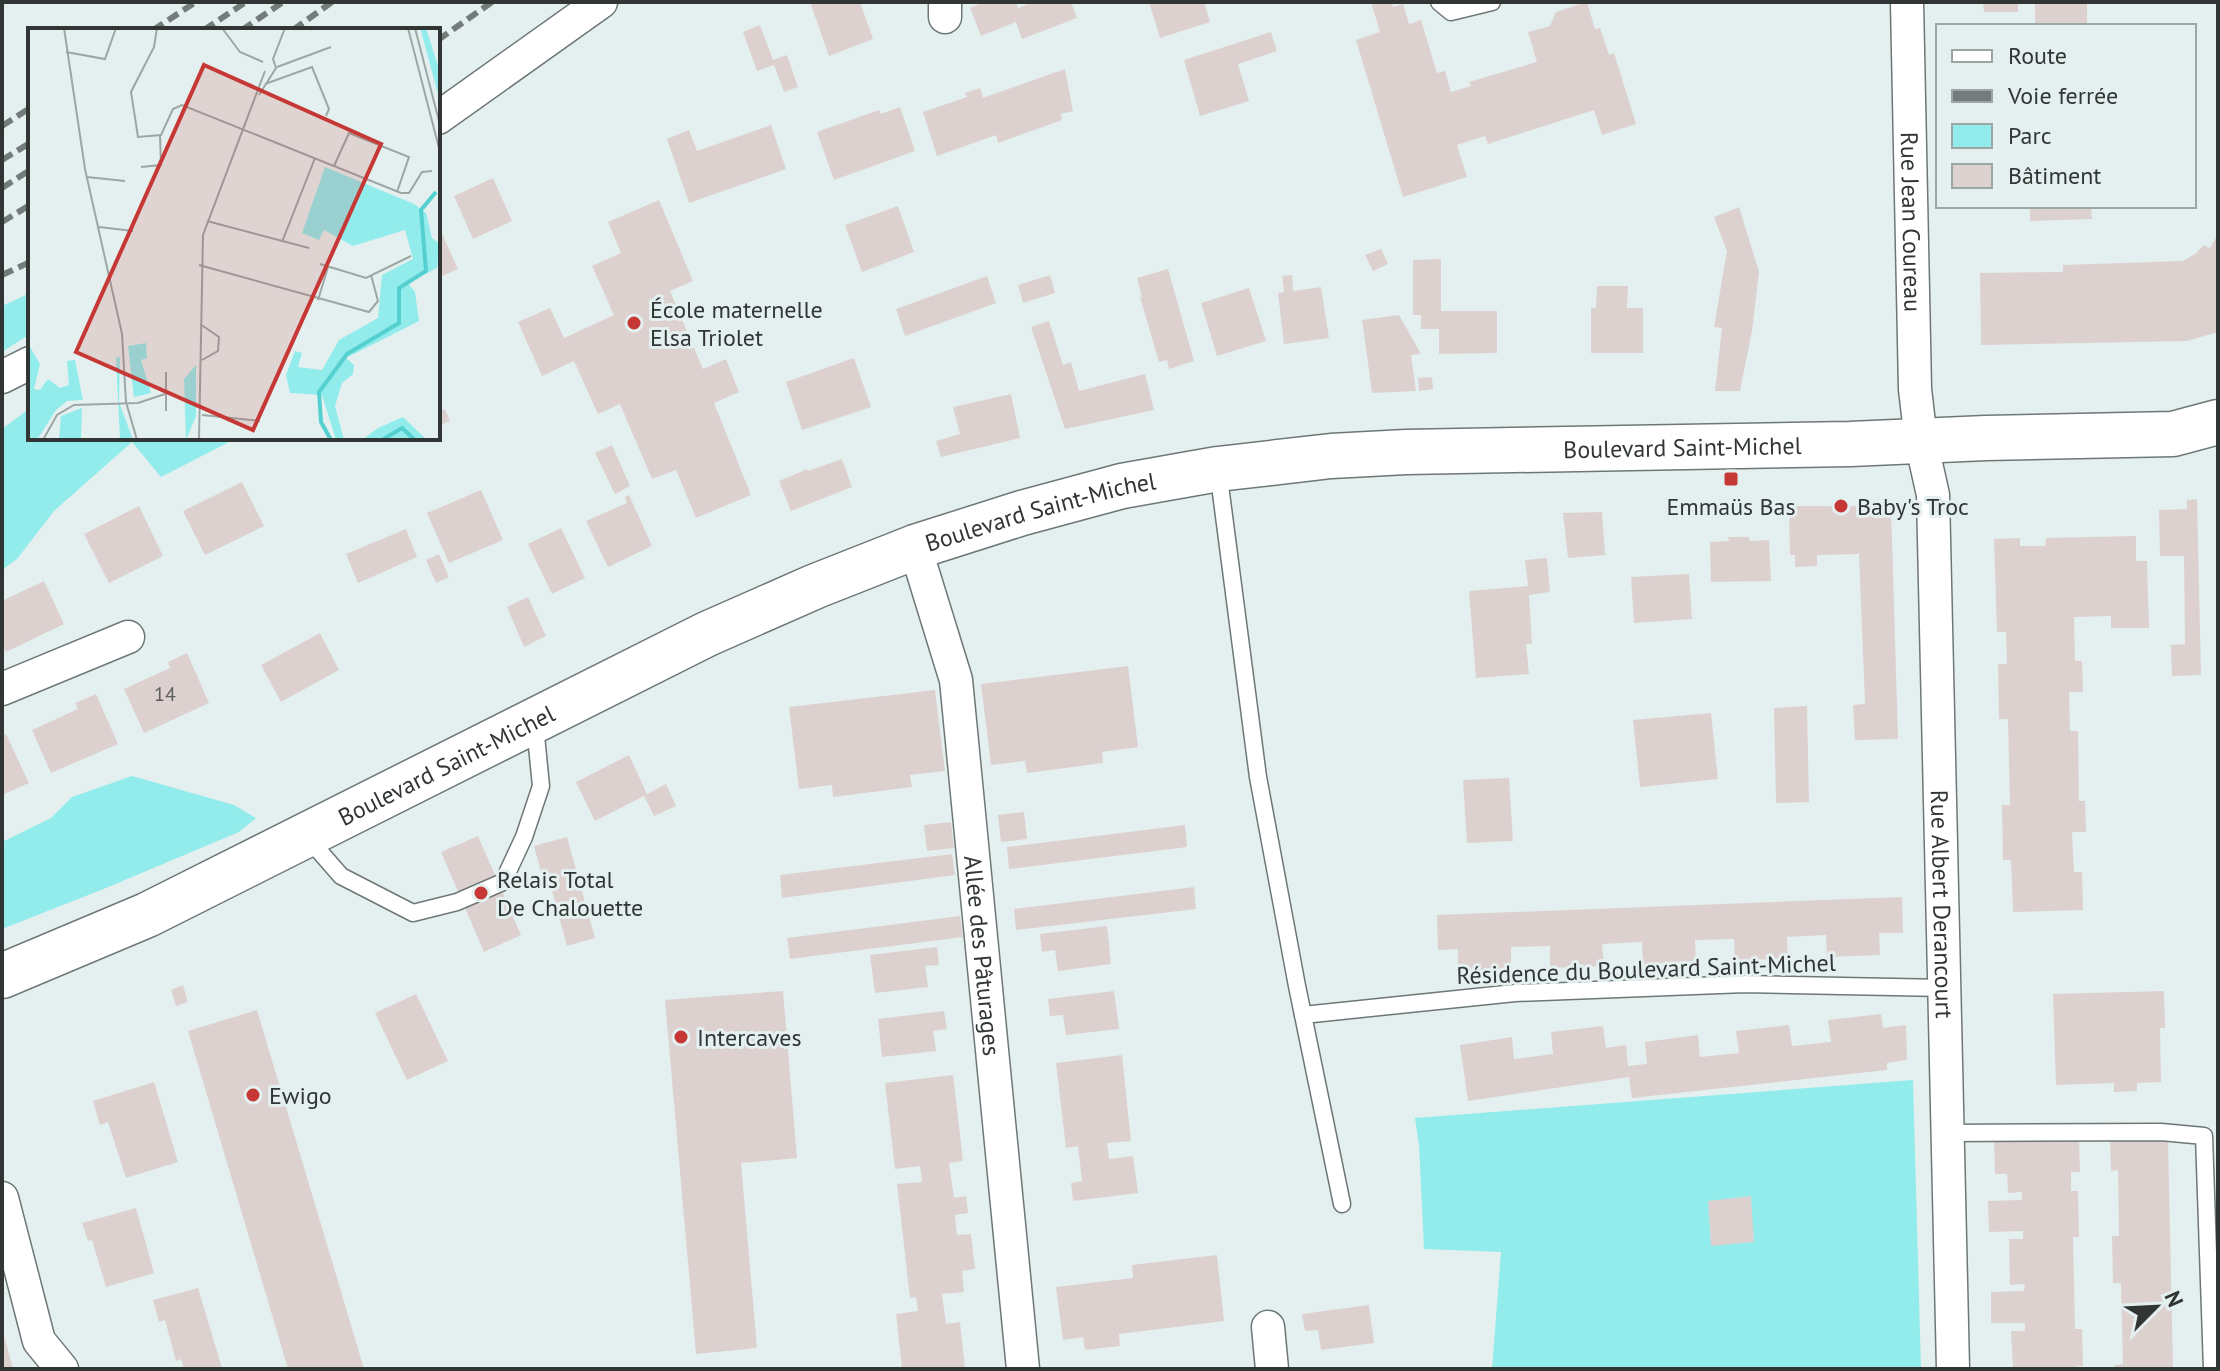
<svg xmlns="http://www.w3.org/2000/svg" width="2220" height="1371" font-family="'PT Sans',sans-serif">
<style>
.green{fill:#92eceb}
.building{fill:#ddd1d0}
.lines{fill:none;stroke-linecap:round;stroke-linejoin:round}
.service-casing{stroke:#6d7777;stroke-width:19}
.minor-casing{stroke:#6d7777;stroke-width:35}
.secondary-casing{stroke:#6d7777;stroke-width:47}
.service{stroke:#fff;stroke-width:16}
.minor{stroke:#fff;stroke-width:32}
.secondary{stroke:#fff;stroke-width:44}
.rail{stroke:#747c7b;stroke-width:6;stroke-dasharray:12 6;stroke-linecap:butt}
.poi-dot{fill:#c63835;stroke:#e4f0ef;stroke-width:3}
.labels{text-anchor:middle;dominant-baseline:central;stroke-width:6;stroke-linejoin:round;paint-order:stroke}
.number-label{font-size:20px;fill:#5c5d5c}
.street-label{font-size:24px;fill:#313635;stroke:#e4f0ef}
.poi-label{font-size:24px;fill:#313635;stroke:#e4f0ef;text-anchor:start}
.inset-river{fill:none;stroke:#54d0d0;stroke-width:4}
.inset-road{fill:none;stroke:#9ca6a5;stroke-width:2}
.view{fill:#c63835;fill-opacity:0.15;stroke:#c63835;stroke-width:4}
.inset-edge{fill:none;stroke:#313635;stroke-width:4}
</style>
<rect width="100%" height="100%" fill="#e4f0ef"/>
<!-- green -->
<g class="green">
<polygon points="30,293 30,334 2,352 2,306"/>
<polygon points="30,408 30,438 237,438 161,477 132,442 54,511 17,559 2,570 2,429"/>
<polygon points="132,776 234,805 256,818 239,832 106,888 2,929 2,842 51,818 72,797"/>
<polygon points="1913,1080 1921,1369 1492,1369 1501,1252 1424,1249 1419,1145 1415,1118"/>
</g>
<!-- building -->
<g class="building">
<polygon points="810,2 860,2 873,39 829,56"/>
<polygon points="984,2 1016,2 1018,8 1034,2 1071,2 1077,18 1022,39 1016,22 981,36 970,8"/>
<polygon points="1149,2 1204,2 1210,22 1160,38"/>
<polygon points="1371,2 1392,2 1393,7 1403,4 1409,24 1421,20 1437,73 1445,71 1451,92 1471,86 1469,82 1537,62 1528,32 1550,26 1556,12 1587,2 1595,29 1600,28 1609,55 1614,53 1636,124 1602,135 1594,110 1488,144 1485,136 1457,145 1467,177 1403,197 1356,40 1380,32"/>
<polygon points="1983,2 2018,2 2018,12 1984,12"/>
<polygon points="2035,2 2087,2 2087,25 2035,26"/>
<polygon points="760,25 773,60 787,55 798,87 784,92 774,65 757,71 743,32"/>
<polygon points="1271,32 1277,51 1238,64 1249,101 1200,116 1184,60"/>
<polygon points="1065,69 1073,111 1061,114 1062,120 998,143 996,135 937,156 923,112 967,97 965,93 980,88 983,98"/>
<polygon points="900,107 915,151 834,180 817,132 879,110 881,114"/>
<polygon points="771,125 786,169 689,203 667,139 689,130 697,151"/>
<polygon points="493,178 512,221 473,239 454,196"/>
<polygon points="659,200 693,281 670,291 703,369 726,359 739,392 714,403 751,495 696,518 676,470 652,479 620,404 598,414 574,361 542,376 518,322 550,308 564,338 614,315 592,266 621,253 608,222"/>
<polygon points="898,206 914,252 862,272 845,225"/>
<polygon points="2030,206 2091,206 2092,219 2030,221"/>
<polygon points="1739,207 1759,272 1752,331 1740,391 1715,391 1722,328 1714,327 1727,251 1714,217"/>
<polygon points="438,225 458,269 438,278"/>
<polygon points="2218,234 2218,332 2187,341 1981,345 1980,273 2063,272 2063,265 2183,261 2195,254 2204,245 2210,248"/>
<polygon points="1381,249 1388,264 1373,271 1365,255"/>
<polygon points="1441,259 1441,311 1497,311 1497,353 1439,354 1439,329 1421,329 1421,315 1413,315 1413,260"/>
<polygon points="1168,269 1194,361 1169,369 1167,360 1159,362 1140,297 1142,297 1137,278"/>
<polygon points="1050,275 1055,293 1023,303 1018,285"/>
<polygon points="1292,275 1293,291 1321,287 1329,338 1284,344 1278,293 1284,292 1282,276"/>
<polygon points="987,276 996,303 905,336 896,309"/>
<polygon points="1597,286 1628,286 1627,308 1643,308 1643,353 1591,353 1591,308 1596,308"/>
<polygon points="1249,288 1266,341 1217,356 1201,303"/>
<polygon points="1399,315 1421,354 1411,355 1416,391 1372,393 1362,320"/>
<polygon points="1049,321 1063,365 1071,362 1079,391 1145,374 1154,410 1065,429 1031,327"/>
<polygon points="854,358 871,407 802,430 786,382"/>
<polygon points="1432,377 1433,389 1419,391 1418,378"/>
<polygon points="1011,394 1020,438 941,457 936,441 960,434 953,407"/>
<polygon points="445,409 450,421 438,426 438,412"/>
<polygon points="612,445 630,486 615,494 595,453"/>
<polygon points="842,459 852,487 791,511 779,481 807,469 808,471"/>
<polygon points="242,482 264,526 205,555 183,511"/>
<polygon points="481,490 503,540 449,563 427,513"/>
<polygon points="629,495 652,546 608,567 586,521 627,503 625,497"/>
<polygon points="2197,499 2201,675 2172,676 2171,645 2185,644 2184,556 2160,556 2159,510 2187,509 2187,500"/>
<polygon points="139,506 163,556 109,583 84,534"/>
<polygon points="1789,506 1891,506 1898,739 1855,740 1853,705 1865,704 1859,554 1817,555 1817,566 1795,567 1795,555 1790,555"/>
<polygon points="1602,512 1605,555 1568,558 1563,513"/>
<polygon points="561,528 585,578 552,594 528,544"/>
<polygon points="406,529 417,557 358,583 346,554"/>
<polygon points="2136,536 2136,561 2147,561 2149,628 2111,628 2111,616 2074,617 2075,661 2082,661 2083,692 2069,692 2070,731 2078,731 2079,801 2085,801 2086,832 2072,832 2074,872 2082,872 2083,910 2013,912 2011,860 2003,860 2002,805 2010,805 2008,719 1999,719 1998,664 2007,664 2006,632 1997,632 1994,539 2020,538 2020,546 2045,546 2046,538"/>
<polygon points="1728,537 1749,537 1750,541 1769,540 1771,581 1711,582 1710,542 1729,541"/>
<polygon points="439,554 449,577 436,583 426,560"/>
<polygon points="1547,558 1550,592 1529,595 1532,644 1526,644 1529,674 1476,678 1469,591 1528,586 1525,560"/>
<polygon points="1689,574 1692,619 1634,623 1631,577"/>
<polygon points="44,581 64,624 6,652 2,645 2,601"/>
<polygon points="528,597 546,636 524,647 507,607"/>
<polygon points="320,633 339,670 281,702 261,665"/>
<polygon points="187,653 209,703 144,733 124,689 170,668 168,662"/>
<polygon points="1128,666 1138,747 1102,752 1103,763 1027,773 1025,761 991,765 981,684"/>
<polygon points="935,690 945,771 910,775 912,787 833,797 832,785 799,789 789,707"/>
<polygon points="96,694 118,744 51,773 32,730 78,709 75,703"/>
<polygon points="1807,706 1809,802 1776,803 1774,708"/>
<polygon points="1711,713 1718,779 1640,787 1633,720"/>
<polygon points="6,734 29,783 2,795 2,736"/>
<polygon points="629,755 647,794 666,784 676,806 654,816 644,796 595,821 576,782"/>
<polygon points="1509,778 1513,841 1467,843 1463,780"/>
<polygon points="1024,812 1027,839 1001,842 998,815"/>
<polygon points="951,822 954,848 927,851 924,825"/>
<polygon points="1185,825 1187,847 1009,869 1007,847"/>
<polygon points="478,836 521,935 484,952 441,852"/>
<polygon points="567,837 595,938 567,946 551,887 544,883 534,846"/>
<polygon points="952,854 955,875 782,898 780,875"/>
<polygon points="1194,887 1196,909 1016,930 1014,909"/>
<polygon points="1902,897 1903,933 1879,933 1880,955 1827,957 1826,935 1787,937 1788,958 1735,961 1734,939 1695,940 1696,962 1643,964 1642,942 1602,944 1604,966 1550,968 1550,946 1511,947 1511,969 1458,971 1458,949 1438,950 1437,915"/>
<polygon points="960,916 963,937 790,959 787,938"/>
<polygon points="1107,926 1111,964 1058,971 1055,950 1042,952 1040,934"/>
<polygon points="937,947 939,965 925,966 928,987 875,993 870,955"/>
<polygon points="183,985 188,1002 176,1006 171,990"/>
<polygon points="783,991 797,1158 741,1163 757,1348 696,1354 665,1000"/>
<polygon points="1114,991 1119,1029 1066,1035 1063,1015 1050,1016 1048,999"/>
<polygon points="2164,991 2165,1028 2160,1028 2161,1082 2137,1083 2137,1091 2114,1092 2114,1083 2056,1085 2053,994"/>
<polygon points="416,994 448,1061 407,1080 375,1013"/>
<polygon points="257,1010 326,1241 364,1369 288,1369 188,1031"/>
<polygon points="944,1011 947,1029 933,1031 936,1051 882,1057 878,1019"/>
<polygon points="1881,1014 1883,1028 1906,1025 1907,1060 1887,1063 1887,1070 1632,1098 1629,1077 1468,1101 1460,1045 1512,1037 1514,1059 1553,1054 1551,1032 1603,1026 1606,1048 1626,1045 1628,1066 1647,1064 1645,1042 1698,1035 1700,1057 1739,1053 1736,1031 1789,1025 1792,1046 1831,1042 1828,1020"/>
<polygon points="1122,1055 1131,1141 1107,1143 1109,1159 1133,1156 1138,1193 1073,1201 1071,1183 1082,1181 1080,1163 1078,1146 1066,1148 1056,1063"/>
<polygon points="953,1075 963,1161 949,1163 954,1198 966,1196 968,1213 955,1215 957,1235 971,1234 975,1269 962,1271 964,1292 942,1294 946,1324 960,1322 965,1369 902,1369 896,1314 918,1311 916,1297 910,1298 897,1184 922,1182 920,1166 895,1169 885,1083"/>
<polygon points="154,1082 178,1162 126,1178 108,1122 100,1125 93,1101"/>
<polygon points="1994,1138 2079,1138 2080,1172 2071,1172 2071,1191 2078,1191 2079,1237 2073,1237 2075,1329 2082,1329 2083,1366 2076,1366 2076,1369 2013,1368 2011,1331 2025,1331 2025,1323 1991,1323 1991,1292 2024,1291 2025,1284 2010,1285 2009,1239 2023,1239 2023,1231 1989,1232 1988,1201 2022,1200 2022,1192 2008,1193 2007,1174 1995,1174"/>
<polygon points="2110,1139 2168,1139 2173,1369 2115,1369 2115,1365 2123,1364 2121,1283 2113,1283 2112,1236 2119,1236 2118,1170 2111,1171"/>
<polygon points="1751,1196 1754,1242 1711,1246 1708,1201"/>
<polygon points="136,1208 154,1273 106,1287 92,1240 88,1241 82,1223"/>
<polygon points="1217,1255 1224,1321 1119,1334 1120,1346 1085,1350 1083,1337 1063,1340 1056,1287 1133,1278 1132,1265"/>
<polygon points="198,1288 222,1368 184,1369 181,1359 176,1361 165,1320 159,1322 153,1300"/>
<polygon points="1369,1305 1374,1343 1321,1350 1318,1330 1305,1331 1302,1314"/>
<polygon points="2,1332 3,1332 13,1369 2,1369"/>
</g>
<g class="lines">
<defs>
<g id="service">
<polyline points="1439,2 1451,12 1492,2"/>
<polyline points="1218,470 1258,777 1297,986 1342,1204"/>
<polyline points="307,837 341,876 413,913 457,902 503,882 524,837 541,786 535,726"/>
<polyline points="1303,1015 1515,993 1745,984 1944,988"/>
<polyline points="1947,1133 2161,1132 2204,1136 2212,1369"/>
</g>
<g id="minor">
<path id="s1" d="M1907 2 1915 389 1921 441 1933 495 1953 1369"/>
<polyline points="945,17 945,2"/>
<polyline points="438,118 601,2"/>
<polyline points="2,377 30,363"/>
<path id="s2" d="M915 547 956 680 1023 1369"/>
<polyline points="2,689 128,637"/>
<polyline points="2,1198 39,1341 62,1369"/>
<polyline points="1268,1327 1272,1369"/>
</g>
<g id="secondary">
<path id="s3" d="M2 976 147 915 707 634 816 586 915 547 1022 513 1122 486 1218 469 1331 456 1406 452 1850 444 1986 438 2173 434 2218 422"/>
</g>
</defs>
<!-- service casing -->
<use href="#service" class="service-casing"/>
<!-- minor casing -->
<use href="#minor" class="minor-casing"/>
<!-- secondary casing -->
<use href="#secondary" class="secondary-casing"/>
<!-- service -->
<use href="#service" class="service"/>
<!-- minor -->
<use href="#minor" class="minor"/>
<!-- secondary -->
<use href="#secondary" class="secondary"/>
<!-- rail -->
<g class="rail">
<polyline points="153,30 196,2"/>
<polyline points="204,30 246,2"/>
<polyline points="242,30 283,2"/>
<polyline points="293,30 332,2"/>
<polyline points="438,40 492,2"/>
<polyline points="2,126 30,108"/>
<polyline points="2,160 30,143"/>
<polyline points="2,188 30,170"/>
<polyline points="2,222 30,205"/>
<polyline points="2,275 30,262"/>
</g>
</g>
<!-- markers -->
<g class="poi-dot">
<circle cx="634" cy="323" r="8"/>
<rect x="1723" y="471" width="16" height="16" rx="4"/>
<circle cx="1841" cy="506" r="8"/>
<circle cx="481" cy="893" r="8"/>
<circle cx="681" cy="1037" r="8"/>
<circle cx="253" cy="1095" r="8"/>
</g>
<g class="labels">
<!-- number labels -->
<g class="number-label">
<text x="165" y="694">14</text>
</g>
<!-- street labels -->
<g class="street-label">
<text stroke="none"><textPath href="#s1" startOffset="220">Rue Jean Coureau</textPath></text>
<text stroke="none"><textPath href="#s3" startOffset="1788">Boulevard Saint-Michel</textPath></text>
<text stroke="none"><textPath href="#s3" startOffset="1140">Boulevard Saint-Michel</textPath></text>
<text stroke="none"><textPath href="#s3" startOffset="492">Boulevard Saint-Michel</textPath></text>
<text stroke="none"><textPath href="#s1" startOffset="904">Rue Albert Derancourt</textPath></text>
<text stroke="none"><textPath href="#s2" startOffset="416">Allée des Pâturages</textPath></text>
<text transform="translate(1646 969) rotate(-2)">Résidence du Boulevard Saint-Michel</text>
</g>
<!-- poi labels -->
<g class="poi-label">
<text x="650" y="309">École maternelle<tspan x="650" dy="28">Elsa Triolet</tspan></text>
<text x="1731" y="506" text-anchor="middle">Emmaüs Bas</text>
<text x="1857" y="506">Baby's Troc</text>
<text x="497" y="879">Relais Total<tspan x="497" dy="28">De Chalouette</tspan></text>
<text x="697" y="1037">Intercaves</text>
<text x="269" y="1095">Ewigo</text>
</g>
</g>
<!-- overview -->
<g transform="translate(28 28)">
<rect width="412" height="412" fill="#e4f0ef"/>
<path d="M392 0H398L412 44V73ZM297 139 386 176 398 185 404 210 412 216 409 240 380 255 387 264 391 293 318 330 326 337 325 346 314 355 307 378 316 412H308L294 367 262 365 258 347 267 323 274 325 270 339 294 342 311 312 350 290 354 247 385 231 377 202 325 218 296 202 291 212 274 205ZM118 315 119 330 113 332 123 365 106 369 100 318ZM1 317 12 336 6 361 12 362 20 351 32 360 41 357 39 333 47 332 55 372 39 373 28 382 9 412H0ZM92 329 91 374 105 412H92L88 330ZM168 337V388L158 412 156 351ZM54 380 53 412H31L33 388ZM375 389 399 412H334L350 400Z" fill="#92eceb"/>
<path class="inset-river" d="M303 412 293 394 291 364 319 326 371 295V260L398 243 393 182 408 164M354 412 374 400 387 412"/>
<path class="inset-road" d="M36 0 57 141 94 306 98 374 109 412M129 0 126 19 103 64 110 109 133 107 145 81 154 77 373 165H381L394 144 404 143M194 0 212 24 235 34M319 0H351M380 0 412 124M387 0 412 97M38 24 77 31 88 0M249 39 303 19M237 56 284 39 301 81 298 88M231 67 248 40 245 31 257 0M306 138 321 105 381 129 369 164M113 139 133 137 132 107M59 149 97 153M179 193 281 220M71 199 105 203M254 214 287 130M292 236 338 250 383 228M171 237 341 284 350 273 343 247M290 272 300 239M172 296 191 309 190 323 174 332M138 344V383M174 387 232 393M15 412 29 387 46 377 110 375 137 366M171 412 175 207 237 43"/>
<path class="view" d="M176 37 353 116 225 402 48 324Z"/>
<rect width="412" height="412" class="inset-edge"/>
</g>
<!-- border -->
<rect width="2220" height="1371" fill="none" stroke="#313635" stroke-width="8"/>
<!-- legend -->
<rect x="1936" y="24" width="260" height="184" fill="#e4f0ef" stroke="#9ca6a5" stroke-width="2"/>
<rect x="1952" y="50" width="40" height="12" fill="#ffffff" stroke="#9ca6a5" stroke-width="2"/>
<text x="2008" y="64" font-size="24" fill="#313635">Route</text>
<rect x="1952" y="90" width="40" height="12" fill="#747c7b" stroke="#9ca6a5" stroke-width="2"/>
<text x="2008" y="104" font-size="24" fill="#313635">Voie ferrée</text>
<rect x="1952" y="124" width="40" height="24" fill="#92eceb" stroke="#9ca6a5" stroke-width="2"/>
<text x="2008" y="144" font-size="24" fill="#313635">Parc</text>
<rect x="1952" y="164" width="40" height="24" fill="#ddd1d0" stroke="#9ca6a5" stroke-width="2"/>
<text x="2008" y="184" font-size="24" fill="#313635">Bâtiment</text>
<!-- north arrow -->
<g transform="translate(2156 1307) rotate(66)" stroke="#e4f0ef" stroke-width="6" paint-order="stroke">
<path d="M0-6L14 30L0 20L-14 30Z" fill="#313635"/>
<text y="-12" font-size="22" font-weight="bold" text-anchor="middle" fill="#313635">N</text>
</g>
</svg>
